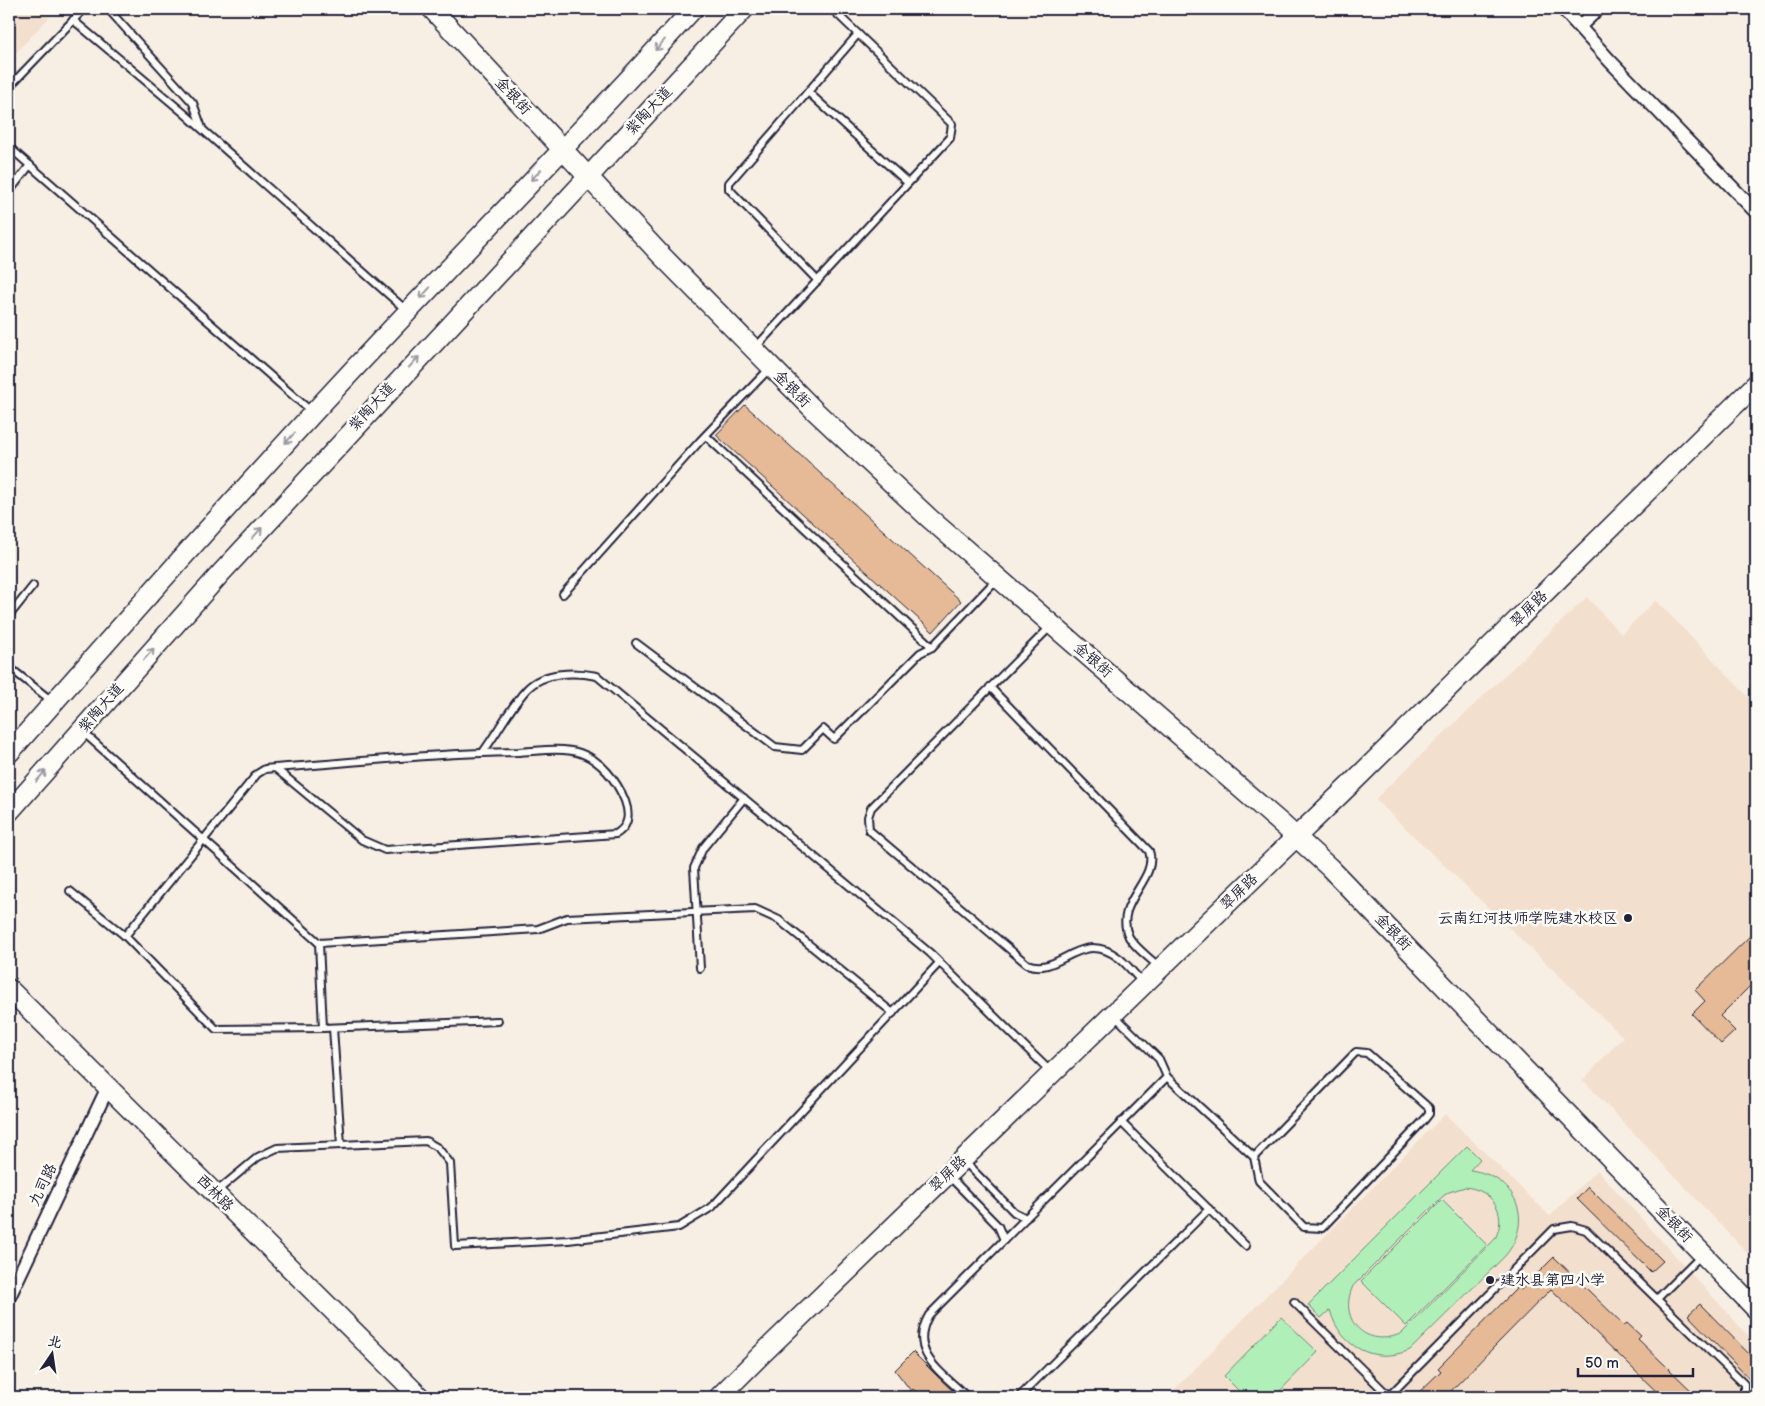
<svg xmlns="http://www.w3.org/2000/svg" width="1765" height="1406" font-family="'Balsamiq Sans','LXGW WenKai TC',sans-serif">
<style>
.built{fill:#f3dfcd}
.green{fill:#b0f0b8;stroke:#69897a;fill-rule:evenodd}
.building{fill:#e6ba96;stroke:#22223b}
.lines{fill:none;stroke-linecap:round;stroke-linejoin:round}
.lane-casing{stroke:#22223b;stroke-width:10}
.street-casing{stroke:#22223b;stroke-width:16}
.secondary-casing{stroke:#22223b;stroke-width:22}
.lane{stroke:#fdfcf7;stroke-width:6}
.street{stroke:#fdfcf7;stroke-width:12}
.secondary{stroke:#fdfcf7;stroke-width:19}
.oneway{stroke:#9a9aa2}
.poi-dot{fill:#22223b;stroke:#fdfcf7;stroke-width:2}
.labels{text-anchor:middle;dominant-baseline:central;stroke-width:5;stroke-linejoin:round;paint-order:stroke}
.street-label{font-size:15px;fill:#22223b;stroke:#fdfcf7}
.poi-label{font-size:15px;fill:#22223b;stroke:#fdfcf7;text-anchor:end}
</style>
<rect width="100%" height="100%" fill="#f8efe4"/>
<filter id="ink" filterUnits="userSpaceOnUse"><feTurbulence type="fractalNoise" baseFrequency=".02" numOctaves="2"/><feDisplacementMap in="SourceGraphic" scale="10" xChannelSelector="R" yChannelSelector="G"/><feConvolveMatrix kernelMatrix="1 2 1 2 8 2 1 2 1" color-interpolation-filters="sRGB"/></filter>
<g filter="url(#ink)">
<!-- built -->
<g class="built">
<polygon points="9,9 57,9 9,60"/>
<polygon points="1587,597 1621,634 1656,600 1756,705 1756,1262 1583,1080 1623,1037 1375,799"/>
<polygon points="1445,1114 1550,1216 1597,1170 1756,1344 1756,1397 1167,1397"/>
</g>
<!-- green -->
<g class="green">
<path d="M1467 1146 1480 1159 1470 1170C1516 1176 1535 1220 1505 1256L1410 1350C1374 1365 1340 1347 1330 1310L1321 1318 1308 1305ZM1465 1187C1493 1190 1508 1213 1495 1239L1402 1333C1367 1350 1337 1320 1353 1286L1442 1197 1449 1192Z"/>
<polygon points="1442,1200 1487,1245 1406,1326 1361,1281"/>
<polygon points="1281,1317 1318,1352 1274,1397 1245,1397 1224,1376"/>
</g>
<!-- building -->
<g class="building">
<polygon points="745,405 961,601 933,632 716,435"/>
<polygon points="1756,930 1756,980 1720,1016 1735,1031 1721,1044 1692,1014 1705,1001 1695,990"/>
<polygon points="1588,1187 1663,1261 1651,1272 1577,1199"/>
<polygon points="1554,1257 1624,1325 1627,1323 1641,1336 1638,1339 1698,1397 1662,1397 1551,1289 1445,1397 1414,1397 1441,1371 1438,1368 1518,1287 1521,1290"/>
<polygon points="1700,1304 1756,1361 1756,1386 1688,1315"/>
<polygon points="913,1352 935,1374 959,1397 922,1397 913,1389 911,1391 895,1370"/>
</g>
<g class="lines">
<defs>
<g id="lane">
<polyline points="108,9 193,103 202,128"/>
<polyline points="73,20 185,114 406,310"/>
<polyline points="9,87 84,9"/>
<polyline points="808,92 908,183"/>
<polyline points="9,147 313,413"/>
<polyline points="9,192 30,165"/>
<polyline points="818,281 729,189 729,183 858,34"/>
<polyline points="755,348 950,138 952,124 832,9"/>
<polyline points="706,436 932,647"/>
<polyline points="563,594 700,441 770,368"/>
<polyline points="9,616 33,586"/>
<path d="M1051 626 871 808 868 817 869 830 1027 964C1060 977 1079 928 1119 958 1128 965 1135 975 1143 983"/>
<polyline points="636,643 775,747 802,750 823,729 834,739 920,653 932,647 997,579"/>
<polyline points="9,667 53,702"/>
<path d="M990 687 1149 851C1159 880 1112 903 1129 937 1135 948 1150 958 1159 967"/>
<polyline points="83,732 319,943 323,1028"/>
<path d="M483 752C498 732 510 707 527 689 544 671 576 672 597 676L930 953 1051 1072"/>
<polyline points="70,891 125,936 216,1029 323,1028 498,1021"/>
<path d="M125 936 257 774 265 769 275 768C356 762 438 753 519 752 538 751 562 747 580 753 601 760 617 781 625 801 630 815 629 826 616 834L385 850 362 840 275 768"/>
<polyline points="319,943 538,929 567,918 755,909 779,920 893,1013"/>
<polyline points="700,968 694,868 703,848 744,798"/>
<polyline points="1114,1015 1159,1059 1167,1077 1254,1157 1259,1181 1304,1227 1322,1228 1425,1119 1429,1114 1429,1108 1367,1053 1356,1052 1254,1157"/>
<polyline points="333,1028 341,1145"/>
<polyline points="1121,1122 1246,1246"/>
<polyline points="965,1162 1014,1212 1026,1218"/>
<polyline points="948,1175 998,1226 1004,1240"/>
<polyline points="216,1192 258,1157 277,1148 426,1141 438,1148 450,1163 455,1246 568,1240 679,1227 712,1207 939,963"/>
<polyline points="1657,1299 1702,1254"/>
<polyline points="1294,1302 1390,1397"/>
<polyline points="1389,1396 1554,1229 1572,1226 1586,1230 1744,1384 1744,1397"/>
<path d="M967 1397C942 1372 907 1353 929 1315L1167 1077"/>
<polyline points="1019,1397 1209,1209"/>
</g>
<g id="street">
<polyline points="1563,9 1610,61 1756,212"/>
<polyline points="1580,26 1598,9"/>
<polyline points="9,1297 108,1087"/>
</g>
<g id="secondary">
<polyline points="432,9 660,254 815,411 929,518 1283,825 1330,868 1756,1309"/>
<path d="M9 753C122 625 235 497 352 371 465 250 582 132 693 9"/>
<polyline points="9,812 221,573 744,9"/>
<polyline points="9,989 420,1397"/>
<polyline points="719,1397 761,1355 1357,778 1756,384"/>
</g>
</defs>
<!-- lane casing -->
<use href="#lane" class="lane-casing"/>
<!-- street casing -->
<use href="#street" class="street-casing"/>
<!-- secondary casing -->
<use href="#secondary" class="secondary-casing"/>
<!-- lane -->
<use href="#lane" class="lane"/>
<!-- street -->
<use href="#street" class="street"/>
<!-- secondary -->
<use href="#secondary" class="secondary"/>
</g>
<!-- one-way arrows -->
<defs><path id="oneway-shaft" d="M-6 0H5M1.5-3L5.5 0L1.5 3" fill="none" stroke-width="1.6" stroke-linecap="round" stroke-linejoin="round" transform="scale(1.25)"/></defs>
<g class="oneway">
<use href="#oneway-shaft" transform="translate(660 45) rotate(132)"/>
<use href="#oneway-shaft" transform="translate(536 175) rotate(134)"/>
<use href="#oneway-shaft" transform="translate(425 293) rotate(133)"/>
<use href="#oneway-shaft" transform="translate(414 362) rotate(-47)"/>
<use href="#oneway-shaft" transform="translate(290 438) rotate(132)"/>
<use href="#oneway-shaft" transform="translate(257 533) rotate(-48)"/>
<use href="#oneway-shaft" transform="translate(149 654) rotate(-49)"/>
<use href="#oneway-shaft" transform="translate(41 776) rotate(-49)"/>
</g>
</g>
<!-- markers -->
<g class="poi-dot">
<circle cx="1628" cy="918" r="5"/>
<circle cx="1490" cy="1280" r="5"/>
</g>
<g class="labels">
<!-- street labels -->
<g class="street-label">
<text transform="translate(513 96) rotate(47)">金银街</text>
<text transform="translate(649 111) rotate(-47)">紫陶大道</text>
<text transform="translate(792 389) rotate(45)">金银街</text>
<text transform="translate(372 407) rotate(-47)">紫陶大道</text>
<text transform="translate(1529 609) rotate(-45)">翠屏路</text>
<text transform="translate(1093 660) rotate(41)">金银街</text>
<text transform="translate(101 708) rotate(-49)">紫陶大道</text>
<text transform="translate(1239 892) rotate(-44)">翠屏路</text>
<text transform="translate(1393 932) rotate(46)">金银街</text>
<text transform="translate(948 1174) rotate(-44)">翠屏路</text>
<text transform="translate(43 1185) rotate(-65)">九司路</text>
<text transform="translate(215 1193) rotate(45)">西林路</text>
<text transform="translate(1674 1224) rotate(46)">金银街</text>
</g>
<!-- poi labels -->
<g class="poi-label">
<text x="1618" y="918">云南红河技师学院建水校区</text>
<text x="1500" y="1280" text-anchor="start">建水县第四小学</text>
</g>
</g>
<!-- margin -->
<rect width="1765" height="1406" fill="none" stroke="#fdfcf7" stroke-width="30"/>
<rect x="15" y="15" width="1735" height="1376" fill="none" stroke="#22223b" stroke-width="2" filter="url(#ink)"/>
<!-- north arrow -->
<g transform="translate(52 1354) rotate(13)" stroke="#fdfcf7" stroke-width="4" paint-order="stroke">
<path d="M0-4L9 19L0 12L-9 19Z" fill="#22223b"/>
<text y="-8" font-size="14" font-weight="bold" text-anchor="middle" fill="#22223b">北</text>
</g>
<!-- scale -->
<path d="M1578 1368v8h115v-8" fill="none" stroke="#22223b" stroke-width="2.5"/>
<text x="1585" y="1368" font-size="15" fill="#22223b" stroke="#fdfcf7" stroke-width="4" paint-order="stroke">50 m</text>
</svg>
